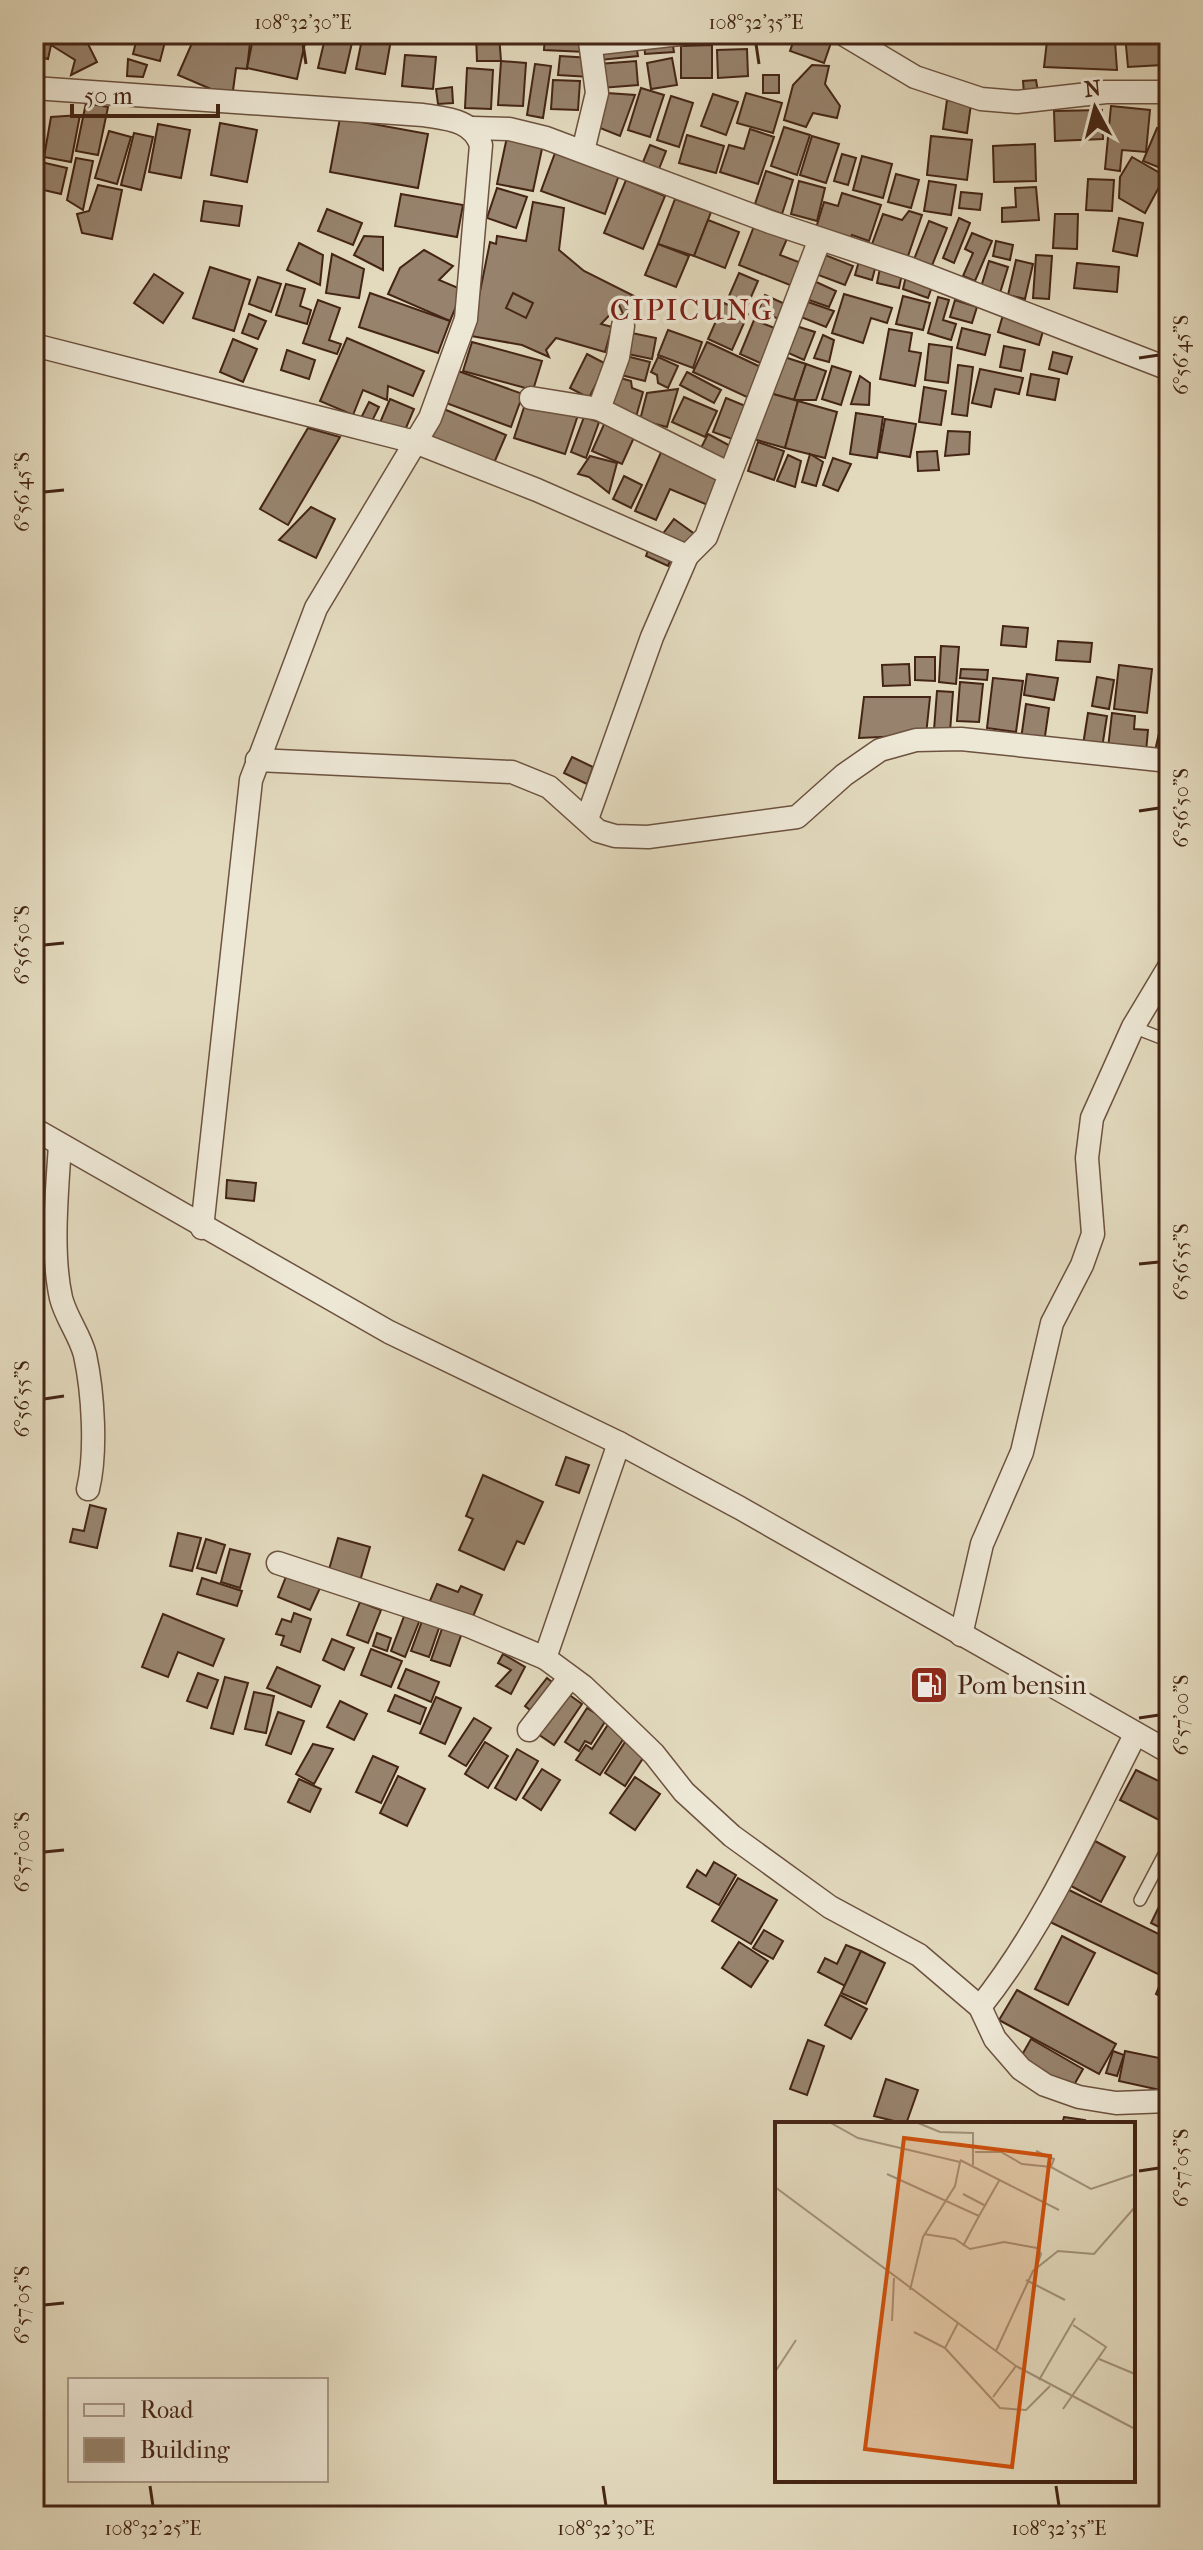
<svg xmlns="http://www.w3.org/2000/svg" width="1203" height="2550" font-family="'IM FELL French Canon',serif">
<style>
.building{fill:#97836d;stroke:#442515;stroke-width:2}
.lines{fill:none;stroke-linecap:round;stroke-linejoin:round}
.lane-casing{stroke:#6c523f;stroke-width:14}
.street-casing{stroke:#6c523f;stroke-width:25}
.lane{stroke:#ede7d5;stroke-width:11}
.street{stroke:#ede7d5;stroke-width:22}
.ticks{fill:none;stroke:#442515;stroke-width:3}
.labels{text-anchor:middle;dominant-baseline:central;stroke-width:7;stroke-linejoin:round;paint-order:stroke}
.poi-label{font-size:26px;fill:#442515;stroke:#ede7d5;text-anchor:start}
.quarter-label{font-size:30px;letter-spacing:2px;fill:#7a1f14;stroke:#ede7d5}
.inset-road{fill:none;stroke:#a3927a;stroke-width:2}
.view{fill:#cf510d;fill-opacity:0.15;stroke:#cf510d;stroke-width:4}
.inset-edge{fill:none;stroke:#442515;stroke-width:4}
.neatline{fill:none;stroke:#442515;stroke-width:3}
.ticks-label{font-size:20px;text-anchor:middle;fill:#442515}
</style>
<rect width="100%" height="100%" fill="#e3dabe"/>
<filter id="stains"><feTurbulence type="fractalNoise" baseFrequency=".0025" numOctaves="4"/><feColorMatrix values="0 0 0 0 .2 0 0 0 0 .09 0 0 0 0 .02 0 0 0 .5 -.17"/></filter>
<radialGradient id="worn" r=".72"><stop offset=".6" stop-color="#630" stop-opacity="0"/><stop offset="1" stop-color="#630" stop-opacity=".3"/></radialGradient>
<!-- building -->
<g class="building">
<polygon points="34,34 83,34 97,62 71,75 75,60 51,45 48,59 34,56"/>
<polygon points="138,34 167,34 160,61 133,54"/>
<polygon points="196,34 251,34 247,69 236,68 232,98 178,75"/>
<polygon points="254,34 307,34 297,79 247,68"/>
<polygon points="326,34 354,34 345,73 318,68"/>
<polygon points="363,34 392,34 385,74 356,69"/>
<polygon points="400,34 432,34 432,40 399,40"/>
<polygon points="445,34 468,34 468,41 445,42"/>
<polygon points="476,34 499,34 501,61 477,61"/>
<polygon points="545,34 586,34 585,52 544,50"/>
<polygon points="748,34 748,41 717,43 716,35"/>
<polygon points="796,34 833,37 824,63 790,51"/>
<polygon points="1159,34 1162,65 1128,67 1125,35"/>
<polygon points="672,40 674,52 645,54 644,42"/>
<polygon points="1047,41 1115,41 1117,70 1044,67"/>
<polygon points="636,45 638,56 600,60 599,49"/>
<polygon points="712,45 712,78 681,78 681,46"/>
<polygon points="747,49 748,76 718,78 717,50"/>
<polygon points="405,55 436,57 433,89 402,86"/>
<polygon points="560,56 591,58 590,77 558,75"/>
<polygon points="672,58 677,85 651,89 647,63"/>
<polygon points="128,59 147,65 143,77 127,76"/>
<polygon points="501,61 526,63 523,106 498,105"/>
<polygon points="636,61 638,85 601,88 599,64"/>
<polygon points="535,64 551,66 543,118 527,115"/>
<polygon points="812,65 829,66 825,84 840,106 837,118 813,113 806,127 784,120 793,85"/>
<polygon points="467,68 493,70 491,109 465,108"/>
<rect x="763" y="75" width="16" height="18"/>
<polygon points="553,80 580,81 578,110 551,109"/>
<polygon points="1036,80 1038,92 1024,94 1023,81"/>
<polygon points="452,87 453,103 438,104 436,89"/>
<polygon points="641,88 664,95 650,137 628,130"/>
<polygon points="607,93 635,95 620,136 595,126"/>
<polygon points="746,93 782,103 773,133 737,123"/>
<polygon points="713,94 738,102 726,135 701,126"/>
<polygon points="671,96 693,103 679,147 657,140"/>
<polygon points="947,100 971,104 967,133 943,129"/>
<polygon points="86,103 108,107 98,155 76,151"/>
<polygon points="1111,106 1150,110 1146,152 1122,150 1120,171 1105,169"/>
<polygon points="1102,110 1103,139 1055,141 1054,111"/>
<polygon points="80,115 71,162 44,157 51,117"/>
<polygon points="340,118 428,134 418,188 330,172"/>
<polygon points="220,123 257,130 247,182 211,175"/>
<polygon points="158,124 190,130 181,178 149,172"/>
<polygon points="784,127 810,135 797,175 771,166"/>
<polygon points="34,128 42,131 34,160"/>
<polygon points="1157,128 1169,133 1168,171 1143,161"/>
<polygon points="750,129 774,137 758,184 720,172 729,145 744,149"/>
<polygon points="109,131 131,137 117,184 95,178"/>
<polygon points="134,133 153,137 141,190 121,185"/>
<polygon points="687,135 724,146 716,173 679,163"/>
<polygon points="812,136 839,144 826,183 800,175"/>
<polygon points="931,136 972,140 967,180 927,175"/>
<polygon points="507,137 543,144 533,191 497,184"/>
<polygon points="1035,144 1036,181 994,182 993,146"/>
<polygon points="650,145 666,151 659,169 643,162"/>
<polygon points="555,153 619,175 605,214 541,191"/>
<polygon points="842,154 856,158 848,185 834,181"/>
<polygon points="862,156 892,164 883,198 853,190"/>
<polygon points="1132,157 1165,176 1145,213 1119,198 1120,177"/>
<polygon points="76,158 93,161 83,210 67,200"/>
<polygon points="41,162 67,168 61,194 35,188"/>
<polygon points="766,171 793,180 782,214 755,204"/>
<polygon points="896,174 919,180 911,208 888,202"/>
<polygon points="1088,179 1114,180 1112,211 1086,210"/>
<polygon points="626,180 665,196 643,249 604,233"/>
<polygon points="799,181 825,188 817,221 791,214"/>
<polygon points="929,181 956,185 951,215 924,211"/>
<polygon points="1169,181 1169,205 1159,199"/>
<polygon points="98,185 122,190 112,239 82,233 77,214 89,211"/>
<polygon points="1036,187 1039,220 1002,222 1002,208 1016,207 1015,188"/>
<polygon points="497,188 527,197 516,228 487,218"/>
<polygon points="961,192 982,194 980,210 959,208"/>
<polygon points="842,193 881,205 869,241 852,235 850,239 816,228 824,202 838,206"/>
<polygon points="401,194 463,205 457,237 395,226"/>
<polygon points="675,199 711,212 694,256 658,244"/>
<polygon points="204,201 242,206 239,226 201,221"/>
<polygon points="533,202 564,208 559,250 584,271 634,296 624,316 619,305 601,324 612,327 605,352 556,338 546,350 549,357 522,345 471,336 490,242 496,244 497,236 526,241"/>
<polygon points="327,209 362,223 353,245 318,231"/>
<polygon points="909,211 922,215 907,259 871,247 883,214 902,220"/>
<polygon points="1055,214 1078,214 1077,249 1053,248"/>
<polygon points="959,218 970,223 954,263 943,258"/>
<polygon points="1119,218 1143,223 1137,256 1113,251"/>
<polygon points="708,220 739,232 725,268 694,256"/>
<polygon points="756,221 789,234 780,255 804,264 795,287 739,265"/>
<polygon points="929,221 947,228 931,268 913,262"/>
<polygon points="972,233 992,241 975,281 963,276 973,253 965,249"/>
<polygon points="364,236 383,237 383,270 354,255"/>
<polygon points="996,241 1013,245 1010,260 993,256"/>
<polygon points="299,243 323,255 320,285 287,270"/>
<polygon points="658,244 689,256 676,287 645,275"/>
<polygon points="424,250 453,266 439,280 463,290 450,321 388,294 400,268"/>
<polygon points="820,253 853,266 845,285 813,273"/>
<polygon points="332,254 364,269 359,298 326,293"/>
<polygon points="1036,255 1052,256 1049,299 1033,298"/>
<polygon points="1016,260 1033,264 1025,299 1008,295"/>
<polygon points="859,261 876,265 872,280 855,275"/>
<polygon points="989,261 1008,267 1000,293 981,287"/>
<polygon points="881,263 902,274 899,288 877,283"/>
<polygon points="1077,263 1119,267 1117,292 1074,288"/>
<polygon points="210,267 250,280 234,331 193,318"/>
<polygon points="739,273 758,281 748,304 729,296"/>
<polygon points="154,274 183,293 163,323 134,303"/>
<polygon points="906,276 933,284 928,298 903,289"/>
<polygon points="258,277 281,284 271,312 249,304"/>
<polygon points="814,281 836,291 829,307 806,299"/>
<polygon points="286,284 305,289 300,306 311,310 307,324 276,315"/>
<polygon points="370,293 450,321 438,353 359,327"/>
<polygon points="513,293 533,303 526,318 506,308"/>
<polygon points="844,294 892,308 887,323 871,318 863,343 832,333"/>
<polygon points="765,295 785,304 779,319 758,311"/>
<polygon points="903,296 930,303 923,330 896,324"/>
<polygon points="938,297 949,300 943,320 956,324 951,340 928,333"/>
<polygon points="318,300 340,308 329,340 341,344 337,354 303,343"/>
<polygon points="955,300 977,307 972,323 950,317"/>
<polygon points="808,302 834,311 826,327 801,317"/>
<polygon points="724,303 748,314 732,350 708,339"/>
<polygon points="249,314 266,321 258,339 242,333"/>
<polygon points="1003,315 1044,328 1039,345 998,332"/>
<polygon points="754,320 780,330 765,365 740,354"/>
<polygon points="793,325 815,332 804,360 784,351"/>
<polygon points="962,328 990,335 985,355 957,348"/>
<polygon points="889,329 912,333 909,351 921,353 915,386 880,379"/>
<polygon points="668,330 702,342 693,368 658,355"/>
<polygon points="627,332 656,338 652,359 623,353"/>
<polygon points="823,335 834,340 829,362 814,358"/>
<polygon points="347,338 424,371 413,396 388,386 387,400 363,390 353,415 320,401"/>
<polygon points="233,339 257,349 243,382 220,372"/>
<polygon points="472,342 542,361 533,390 463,371"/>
<polygon points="707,342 763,368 749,398 693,372"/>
<polygon points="929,344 952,347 948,383 925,380"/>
<polygon points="1004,346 1025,350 1021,371 1000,367"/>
<polygon points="287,350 315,360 309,379 281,370"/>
<polygon points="1053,352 1072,357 1067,374 1049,369"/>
<polygon points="587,354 606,364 589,398 570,388"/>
<polygon points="622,355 650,362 645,381 617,374"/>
<polygon points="778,355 806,364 794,400 766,392"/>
<polygon points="658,357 678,366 668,388 658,383 657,375 651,372"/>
<polygon points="806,364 826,371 816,400 794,400"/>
<polygon points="958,365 973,367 967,416 952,414"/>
<polygon points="832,366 851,372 841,405 822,399"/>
<polygon points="980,369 1023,378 1019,394 995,389 991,407 972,403"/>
<polygon points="458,371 523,394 511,427 446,403"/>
<polygon points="687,372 721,390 714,403 680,385"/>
<polygon points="1031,374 1059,379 1055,400 1027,395"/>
<polygon points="860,376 870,383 869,405 851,404"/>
<polygon points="617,377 631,381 632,388 643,392 636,417 607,408"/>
<polygon points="924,387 946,391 941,425 919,422"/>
<polygon points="678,389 667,427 640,420 647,393"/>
<polygon points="766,392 798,401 785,448 750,438"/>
<polygon points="684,397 717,411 705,437 672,422"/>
<polygon points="527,398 578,415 565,454 514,438"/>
<polygon points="726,398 748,407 735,440 713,432"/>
<polygon points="390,399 414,409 403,435 379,425"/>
<polygon points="798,401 837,412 825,458 785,448"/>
<polygon points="369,402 379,407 370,425 360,420"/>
<polygon points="439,407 506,435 494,463 427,435"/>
<polygon points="856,413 883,417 877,458 850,454"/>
<polygon points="584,417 599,422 586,458 571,452"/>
<polygon points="885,419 916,424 910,457 879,452"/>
<polygon points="606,420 636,433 622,464 592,451"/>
<polygon points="308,428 340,437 288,525 260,509"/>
<polygon points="948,431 970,432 969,454 945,456"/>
<polygon points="708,434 734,448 726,463 700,450"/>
<polygon points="758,442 784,451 774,480 748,471"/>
<polygon points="662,450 723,476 710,506 670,489 656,520 635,511"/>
<polygon points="937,451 939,470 918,471 917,452"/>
<polygon points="810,454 823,462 816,486 802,482"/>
<polygon points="788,455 801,461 795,487 777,481"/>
<polygon points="590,456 617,463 609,493 589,477 578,474"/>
<polygon points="833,458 851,464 838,491 823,485"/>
<polygon points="624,476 642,485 631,508 613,499"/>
<polygon points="311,507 335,519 316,558 279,540"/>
<polygon points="674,519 696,535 685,548 659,539"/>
<polygon points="650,545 673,554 668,566 646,556"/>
<polygon points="1003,626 1028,628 1026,647 1001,645"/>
<polygon points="1058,641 1092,643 1090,662 1056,660"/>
<polygon points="941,646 959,647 956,684 939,682"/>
<polygon points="915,657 935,657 935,681 915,680"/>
<polygon points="909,664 910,685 883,686 882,665"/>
<polygon points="1119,665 1152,669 1147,713 1114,709"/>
<polygon points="961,669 988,670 987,680 960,678"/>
<polygon points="1027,674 1058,678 1054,700 1024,695"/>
<polygon points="1169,676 1169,712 1162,710"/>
<polygon points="1097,677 1114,680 1109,709 1092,706"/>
<polygon points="993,678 1023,681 1016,732 987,728"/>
<polygon points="960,682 983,684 979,722 957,721"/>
<polygon points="937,691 953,692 950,732 934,730"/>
<polygon points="864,697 930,697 926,735 859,738"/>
<polygon points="1026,704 1049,708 1044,743 1021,739"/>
<polygon points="1088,713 1107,716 1102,748 1083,745"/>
<polygon points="1112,713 1135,716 1134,729 1148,730 1146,752 1108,748"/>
<polygon points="1162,720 1169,721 1169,754 1155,751"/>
<polygon points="572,757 593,767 587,784 564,773"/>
<polygon points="227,1180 256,1183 254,1201 226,1198"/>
<polygon points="566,1457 589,1465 579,1493 556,1485"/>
<polygon points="483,1475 543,1502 524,1544 517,1541 504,1570 459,1550 473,1519 466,1516"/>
<polygon points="90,1505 106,1509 97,1548 70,1542 73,1529 84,1531"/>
<polygon points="178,1533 201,1538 192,1571 170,1566"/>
<polygon points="338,1538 370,1547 360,1581 328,1573"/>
<polygon points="206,1539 225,1545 216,1573 197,1568"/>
<polygon points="230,1549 250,1554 240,1588 221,1582"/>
<polygon points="287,1574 320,1588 310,1610 278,1597"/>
<polygon points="202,1578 242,1591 237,1606 197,1594"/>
<polygon points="437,1584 458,1592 461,1586 482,1595 469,1626 427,1608"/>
<polygon points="360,1602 381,1610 368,1643 347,1635"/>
<polygon points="406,1611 421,1617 405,1657 391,1651"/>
<polygon points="294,1613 311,1619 300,1652 281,1645 284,1636 276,1634 282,1619 291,1622"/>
<polygon points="163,1614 224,1639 213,1666 178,1652 168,1677 142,1667"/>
<polygon points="424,1616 441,1622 429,1657 411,1651"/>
<polygon points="444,1623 463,1630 450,1666 431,1660"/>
<polygon points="377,1633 391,1638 387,1651 373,1646"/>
<polygon points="332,1639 354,1648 344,1670 323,1660"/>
<polygon points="371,1649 402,1661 391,1687 361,1675"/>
<polygon points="503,1654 525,1667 511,1694 496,1686 511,1670 498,1663"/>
<polygon points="277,1667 320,1686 311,1707 267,1688"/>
<polygon points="406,1669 439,1682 431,1702 398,1688"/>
<polygon points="198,1673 218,1680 207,1708 187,1701"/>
<polygon points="225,1677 248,1683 233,1734 211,1728"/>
<polygon points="547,1678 561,1689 539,1717 525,1706"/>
<polygon points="564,1691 582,1704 554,1745 535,1732"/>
<polygon points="254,1692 274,1696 266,1733 245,1729"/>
<polygon points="395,1695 426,1708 420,1724 388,1711"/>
<polygon points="436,1697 461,1708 445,1744 420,1733"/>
<polygon points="340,1701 367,1714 354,1740 327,1727"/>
<polygon points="587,1708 606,1720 591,1744 585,1741 579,1751 565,1742"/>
<polygon points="278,1712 304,1721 291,1754 266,1745"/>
<polygon points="474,1718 491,1728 466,1766 449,1756"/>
<polygon points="609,1723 626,1735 600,1775 576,1760 586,1745 592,1749"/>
<polygon points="627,1739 647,1752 625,1786 605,1773"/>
<polygon points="485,1742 508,1756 488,1788 465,1774"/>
<polygon points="313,1744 333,1749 314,1784 296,1774"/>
<polygon points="517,1749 538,1761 516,1800 495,1788"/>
<polygon points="373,1756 398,1767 381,1803 356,1792"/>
<polygon points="542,1769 560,1780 541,1810 523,1798"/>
<polygon points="1136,1770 1169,1786 1169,1825 1120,1800"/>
<polygon points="398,1776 425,1789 407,1826 380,1813"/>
<polygon points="635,1777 660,1794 635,1830 610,1813"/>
<polygon points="299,1779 321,1789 310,1812 288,1802"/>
<polygon points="1095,1841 1125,1857 1101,1902 1071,1886"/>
<polygon points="714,1862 736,1875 719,1905 687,1887 697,1870 706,1876"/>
<polygon points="738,1878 777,1900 751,1944 712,1921"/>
<polygon points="1065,1888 1169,1939 1169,1961 1162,1976 1048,1921"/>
<polygon points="1165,1894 1169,1896 1169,1932 1151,1923"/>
<polygon points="764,1930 783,1941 773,1959 753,1948"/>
<polygon points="1062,1936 1095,1953 1068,2005 1035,1989"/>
<polygon points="739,1942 768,1961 751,1987 722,1968"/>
<polygon points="846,1945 861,1951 845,1986 818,1972 825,1958 837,1964"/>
<polygon points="861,1951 885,1963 866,2004 841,1993"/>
<polygon points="1169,1963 1169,2001 1156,1994"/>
<polygon points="1017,1990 1116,2044 1099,2074 999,2020"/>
<polygon points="840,1995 867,2009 851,2039 825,2025"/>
<polygon points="1031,2039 1083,2069 1070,2092 1018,2062"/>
<polygon points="808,2040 824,2046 807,2095 790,2089"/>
<polygon points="1113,2051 1124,2055 1117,2076 1106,2073"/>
<polygon points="1125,2051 1169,2060 1169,2092 1119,2081"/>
<polygon points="886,2079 918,2090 906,2124 874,2116"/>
<polygon points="1064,2117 1085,2120 1084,2124 1062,2124"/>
</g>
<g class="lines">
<defs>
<g id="lane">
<polyline points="1133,1027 1169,1041"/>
<polyline points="1140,1900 1169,1845"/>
</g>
<g id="street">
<polyline points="843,34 915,77 981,99 1017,102 1106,92 1169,92"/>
<polyline points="591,44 680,34"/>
<path d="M34 88 423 115C446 119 472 119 481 145L466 319 430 418 316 608 251 780 202 1228"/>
<polyline points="472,128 509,129 546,138 770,222 908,268 1169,369"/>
<polyline points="583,151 597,93 589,34"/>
<polyline points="34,345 415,442 537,490 687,556 652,637 587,819"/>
<polyline points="531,398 599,409 730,474"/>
<polyline points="599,409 618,357 623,326"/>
<polyline points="687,556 706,537 820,239"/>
<polyline points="257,760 512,772 549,787 598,831 615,836 648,837 797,817 844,775 880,750 916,740 961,739 1169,761"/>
<polyline points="34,1129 389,1332 619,1443 740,1508 1169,1752"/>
<path d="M60 1145C57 1191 51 1253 61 1298 66 1318 80 1335 85 1355 93 1392 97 1452 88 1489"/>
<polyline points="619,1443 545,1658 583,1686 621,1722 654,1754 684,1792 732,1836 830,1907 919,1955 980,2007 995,2039 1021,2069 1045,2085 1079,2097 1116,2103 1169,2101"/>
<polyline points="278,1563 469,1626 545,1658"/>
<polyline points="961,1635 982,1544 1022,1452 1052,1323 1082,1265 1093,1234 1087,1158 1092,1118 1133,1027 1169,967"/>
<polyline points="529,1730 570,1677"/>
<path d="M980 2007C1044 1927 1088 1827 1135 1735"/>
</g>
</defs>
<!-- lane casing -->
<use href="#lane" class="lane-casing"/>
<!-- street casing -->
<use href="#street" class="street-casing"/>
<!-- lane -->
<use href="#lane" class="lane"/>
<!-- street -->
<use href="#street" class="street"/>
</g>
<!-- ticks -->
<path class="ticks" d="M303 44 306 64M756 44 759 64M1139 358 1159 355M44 492 64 490M1139 811 1159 808M44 945 64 943M1139 1264 1159 1262M44 1399 64 1396M1139 1718 1159 1715M44 1852 64 1850M1139 2171 1159 2168M44 2305 64 2303M150 2486 153 2506M603 2486 606 2506M1056 2486 1059 2506"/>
<!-- icons -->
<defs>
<symbol id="fuel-square" viewBox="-11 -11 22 22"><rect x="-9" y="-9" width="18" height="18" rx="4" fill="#8f2418" stroke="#ede7d5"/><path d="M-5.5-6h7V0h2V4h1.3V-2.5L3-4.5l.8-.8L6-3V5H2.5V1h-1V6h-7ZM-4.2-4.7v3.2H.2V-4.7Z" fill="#fff"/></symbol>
</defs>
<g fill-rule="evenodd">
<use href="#fuel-square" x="907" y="1663" width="44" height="44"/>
</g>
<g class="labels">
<!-- poi labels -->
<g class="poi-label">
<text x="957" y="1685">Pom bensin</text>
</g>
<!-- quarter labels -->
<g class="quarter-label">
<text x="692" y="310">CIPICUNG</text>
</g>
</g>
<!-- overview -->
<g transform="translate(775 2122)">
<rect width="360" height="360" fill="#e3dabe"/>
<path class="inset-road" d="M56 1 83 16 185 40 180 64 148 115 135 168M143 1 165 10 198 11V43M261 29 279 37 276 45M200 30H226L247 42 276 45 316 67 360 52M185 38 284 88M112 52 204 94 188 124M0 65 241 244 360 307M188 72 211 84M204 94 225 57M149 112 180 117 195 127 229 120 262 126 266 132 261 147M251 158 290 178M117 199 119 156M183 201 170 226 225 286 251 288 275 264M139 210 170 226M221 229 258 149 283 129 319 132 360 85M324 237 360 252M0 250 21 218M264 258 300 196M218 275 241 244M288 287 331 225 298 203"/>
<path class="view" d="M129 16 275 34 237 345 90 327Z"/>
<rect width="360" height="360" class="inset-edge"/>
</g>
<!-- margin -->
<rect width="1203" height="2550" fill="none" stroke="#e3dabe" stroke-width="88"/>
<!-- legend -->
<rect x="68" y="2378" width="260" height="104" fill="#ede7d5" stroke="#a99988" stroke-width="2"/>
<rect x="84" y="2404" width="40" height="12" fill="#ede7d5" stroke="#a99988" stroke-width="2"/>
<text x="140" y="2418" font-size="24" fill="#442515">Road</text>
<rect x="84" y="2438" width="40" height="24" fill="#97836d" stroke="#a99988" stroke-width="2"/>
<text x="140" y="2458" font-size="24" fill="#442515">Building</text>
<!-- north arrow -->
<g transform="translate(1095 108) rotate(353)" stroke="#ede7d5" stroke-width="6" paint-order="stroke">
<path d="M0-6L14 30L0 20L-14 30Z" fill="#442515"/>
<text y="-12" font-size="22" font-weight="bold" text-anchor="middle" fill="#442515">N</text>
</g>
<!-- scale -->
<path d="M72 104v12h146v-12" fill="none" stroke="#442515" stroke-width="4"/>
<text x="84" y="104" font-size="24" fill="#442515" stroke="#ede7d5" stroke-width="6" paint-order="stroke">50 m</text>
<rect x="44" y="44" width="1115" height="2462" class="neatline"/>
<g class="ticks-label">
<text x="303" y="29">108°32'30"E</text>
<text x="756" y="29">108°32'35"E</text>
<text transform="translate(1181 355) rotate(-90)" y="7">6°56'45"S</text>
<text transform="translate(22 492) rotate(-90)" y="7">6°56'45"S</text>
<text transform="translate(1181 808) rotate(-90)" y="7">6°56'50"S</text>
<text transform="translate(22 945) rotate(-90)" y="7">6°56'50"S</text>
<text transform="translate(1181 1262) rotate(-90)" y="7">6°56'55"S</text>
<text transform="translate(22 1399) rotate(-90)" y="7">6°56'55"S</text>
<text transform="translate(1181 1715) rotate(-90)" y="7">6°57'00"S</text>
<text transform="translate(22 1852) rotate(-90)" y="7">6°57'00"S</text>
<text transform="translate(1181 2168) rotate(-90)" y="7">6°57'05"S</text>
<text transform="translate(22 2305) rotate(-90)" y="7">6°57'05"S</text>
<text x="153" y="2535">108°32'25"E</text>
<text x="606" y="2535">108°32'30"E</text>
<text x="1059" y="2535">108°32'35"E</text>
</g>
<rect width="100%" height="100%" filter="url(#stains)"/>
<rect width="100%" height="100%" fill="url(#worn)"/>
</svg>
